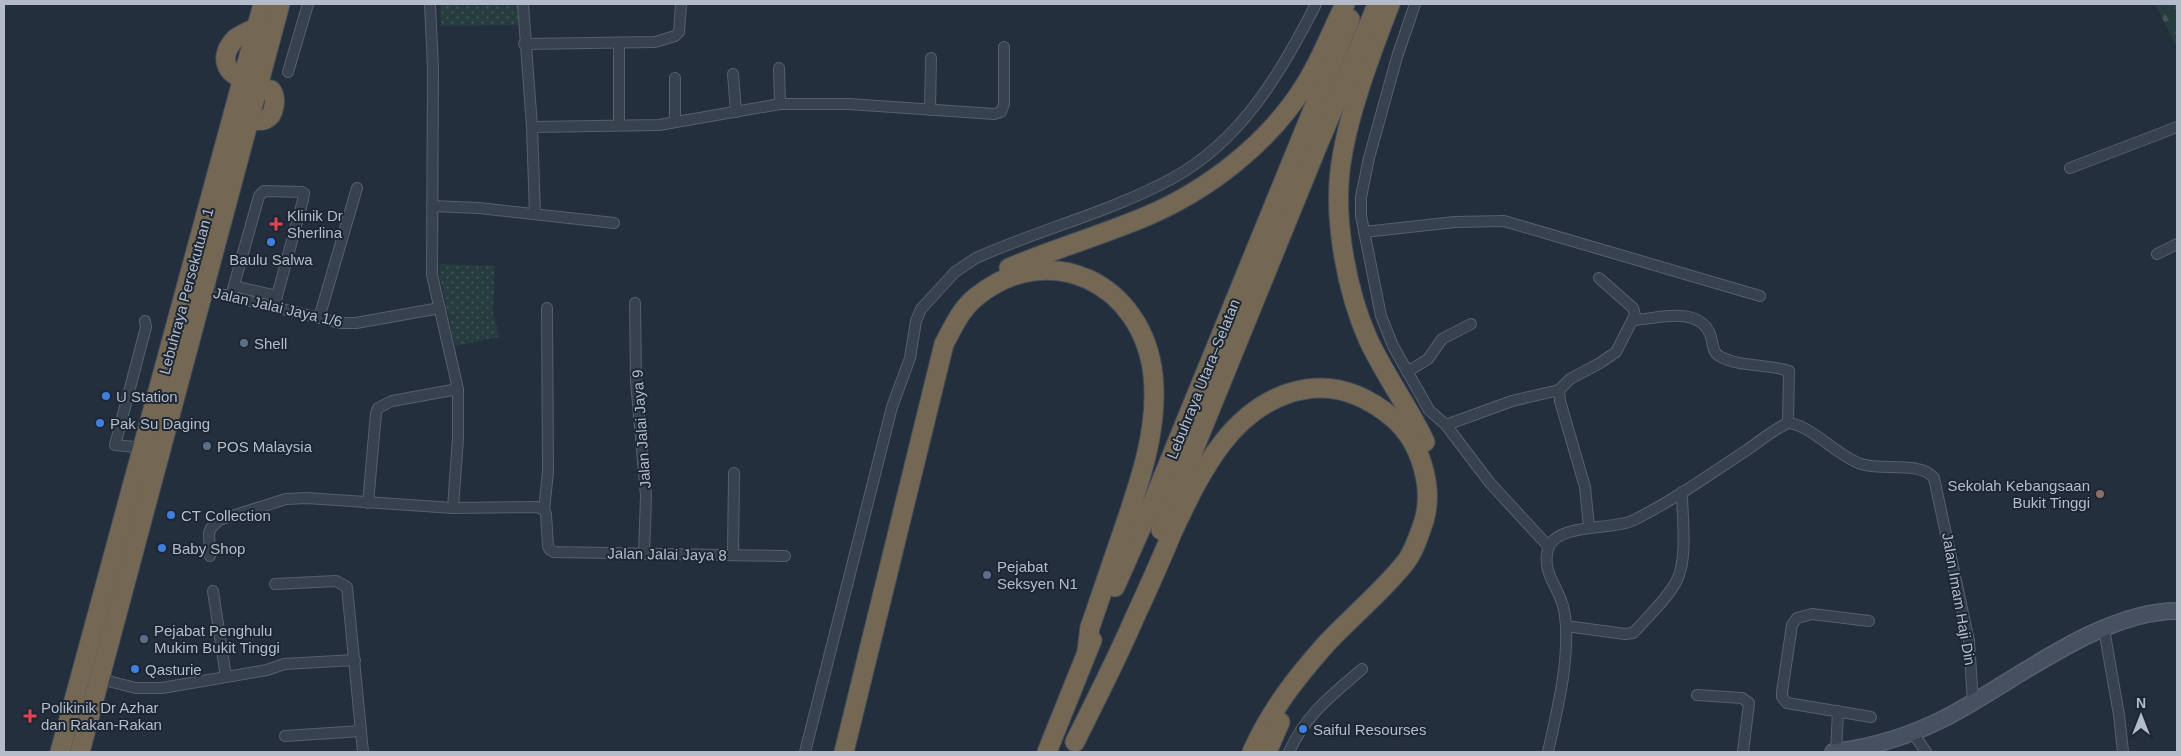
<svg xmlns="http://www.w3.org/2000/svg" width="2181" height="756" font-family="Arial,sans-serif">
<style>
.forest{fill:url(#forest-firs)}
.park{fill:url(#park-dots)}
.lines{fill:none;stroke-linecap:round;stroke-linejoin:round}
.street-casing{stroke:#565f6c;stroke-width:12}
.secondary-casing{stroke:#565f6c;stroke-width:18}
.highway-casing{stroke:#434c59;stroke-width:21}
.street{stroke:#38414e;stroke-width:10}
.secondary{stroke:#465061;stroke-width:15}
.highway{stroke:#746855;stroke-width:19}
.health-dot{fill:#e0444e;stroke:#1d2633;stroke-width:2}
.shop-dot{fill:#3f7fe0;stroke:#1d2633;stroke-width:2}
.service-dot{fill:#5c6f8a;stroke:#1d2633;stroke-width:2}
.education-dot{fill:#8d6e63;stroke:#1d2633;stroke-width:2}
.labels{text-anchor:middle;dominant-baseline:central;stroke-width:4;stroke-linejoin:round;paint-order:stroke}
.poi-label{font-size:15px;fill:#b4bcc9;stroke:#1d2633;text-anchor:start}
.street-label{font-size:15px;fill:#b4bcc9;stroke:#1d2633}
</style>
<defs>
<pattern id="forest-firs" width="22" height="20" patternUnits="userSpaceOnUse" patternTransform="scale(1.25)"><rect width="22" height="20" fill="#263c3f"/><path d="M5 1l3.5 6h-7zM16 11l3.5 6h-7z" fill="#435659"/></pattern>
<pattern id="park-dots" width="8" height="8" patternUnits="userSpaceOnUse" patternTransform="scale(1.25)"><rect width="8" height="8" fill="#263c3f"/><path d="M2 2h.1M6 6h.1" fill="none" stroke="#435659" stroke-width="1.8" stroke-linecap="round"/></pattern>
</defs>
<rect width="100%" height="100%" fill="#242f3e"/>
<!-- forest -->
<polygon class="forest" points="2155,4 2177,4 2177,48"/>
<!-- park -->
<g class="park">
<polygon points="440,4 518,4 518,25 441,26"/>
<polygon points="440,264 495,266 493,312 499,337 455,346 439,274"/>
</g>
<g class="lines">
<defs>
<g id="street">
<polyline points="430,4 433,68 432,275 458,389 458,438 453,508"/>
<polyline points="523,4 532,127 535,214"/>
<polyline points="1415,4 1397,57 1369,158 1361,197 1361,216 1381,316 1393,346 1429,410 1446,425 1490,483 1549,547"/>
<polyline points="619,43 619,125"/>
<polyline points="524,44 655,42 675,36 679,32 681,4"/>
<polyline points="779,68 780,104"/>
<polyline points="288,72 308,4"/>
<polyline points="733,74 736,112"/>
<polyline points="675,78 675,122"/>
<polyline points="930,110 931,58"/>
<polyline points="532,127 659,125 780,104 849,104 994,114 1001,112 1004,104 1004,47"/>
<polyline points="2070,168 2177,127"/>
<polyline points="432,206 479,208 614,223"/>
<polyline points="1364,232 1455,222 1504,221 1760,296"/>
<polyline points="2157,254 2177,244"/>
<polyline points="234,286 277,296 276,303"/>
<polyline points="204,290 340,323 356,323 440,308"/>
<polyline points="231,296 259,196 264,191 302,192 304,193 303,200 277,296"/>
<polyline points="635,303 636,381 646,496 644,554"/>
<polyline points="319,318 357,188"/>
<path d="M1634 320C1657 319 1698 305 1710 334 1714 344 1711 352 1721 357 1740 367 1768 364 1789 371L1788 423"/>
<polyline points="1407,372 1428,359 1442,339 1471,324"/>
<path d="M1788 423C1810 424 1837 456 1861 464 1881 471 1921 461 1934 478L1969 641 1973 703"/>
<polyline points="1446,425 1512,401 1559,390"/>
<polyline points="144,448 115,445 146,327 145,321"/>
<polyline points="368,503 376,413 378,408 392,401 458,389"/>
<polyline points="544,510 548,472 547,308"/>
<polyline points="1589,527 1585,487 1560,401 1559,390 1570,379 1600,363 1616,352 1635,315 1633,308 1599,278"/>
<polyline points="733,555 734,473"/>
<polyline points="210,556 209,533 211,528 219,520 286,499 307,498 453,508 537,507 544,510 546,514 548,546 550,550 554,552 785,556"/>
<polyline points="275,584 336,581 347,587 363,752"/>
<polyline points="213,591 226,677"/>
<polyline points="1869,621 1812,614 1797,618 1792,625 1782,692 1782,697 1787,703 1871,717"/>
<path d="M1566 626 1625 634 1633 633 1638 628C1651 613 1668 598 1677 580 1688 557 1682 517 1682 492"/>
<polyline points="2104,629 2119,715 2123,752"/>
<polyline points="100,679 136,688 162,688 267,670 284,664 355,660"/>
<polyline points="1697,695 1742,698 1749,703 1743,752"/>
<polyline points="1913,733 1926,752"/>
<polyline points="285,736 361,731"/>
<path d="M805 752 892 407 910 358 916 321 921 309 955 272 976 258C1040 229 1111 212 1173 178 1242 140 1282 71 1316 4"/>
<path d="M1289 752C1306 714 1331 696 1362 669"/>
<path d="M1548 752C1557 710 1568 669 1566 625 1565 618 1565 610 1562 603 1556 584 1542 571 1548 549 1556 522 1613 531 1634 520 1674 500 1710 474 1747 450 1760 441 1773 430 1788 423"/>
<polyline points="1836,752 1838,711"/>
</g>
<path id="secondary" d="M1833 752C1874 747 1908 737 1945 718 2013 683 2099 611 2177 611"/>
<g id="highway">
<path d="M1390 4C1371 53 1346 119 1340 171 1334 222 1347 292 1368 339 1384 374 1408 406 1425 442"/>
<path d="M253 80C228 79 216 59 235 39 241 34 249 31 256 28"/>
<path d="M246 89 271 90C277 97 275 115 266 119 261 122 254 120 249 120"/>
<path d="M1009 268C1054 249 1102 235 1147 216 1208 190 1269 143 1305 85 1321 60 1332 30 1345 4"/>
<polyline points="1161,530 1317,147 1377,5"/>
<polyline points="1115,587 1154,499 1350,19"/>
<path d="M1075 742C1095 701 1116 661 1134 619 1147 591 1160 562 1172 533 1200 473 1234 400 1307 389 1340 384 1368 397 1393 418 1420 441 1434 486 1424 521 1419 535 1414 552 1405 563 1381 593 1351 617 1326 644 1295 679 1271 710 1252 752"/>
<polyline points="60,752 263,4"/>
<polyline points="80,752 280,4"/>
<path d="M844 752 944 344C953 327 961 309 976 297 1050 237 1143 284 1153 375 1159 429 1139 484 1122 534 1111 565 1101 596 1090 627L1087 650"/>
<polyline points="1047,752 1092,640"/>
<polyline points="1267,752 1280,722"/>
</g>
</defs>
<!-- street casing -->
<use href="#street" class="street-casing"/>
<!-- secondary casing -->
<use href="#secondary" class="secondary-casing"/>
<!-- highway casing -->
<use href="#highway" class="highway-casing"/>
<!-- street -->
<use href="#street" class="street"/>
<!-- secondary -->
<use href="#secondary" class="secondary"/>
<!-- highway -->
<use href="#highway" class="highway"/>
</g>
<!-- markers -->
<g class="health-dot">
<path d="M273.5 216.5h5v5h5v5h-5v5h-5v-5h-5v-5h5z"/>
<path d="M27.5 708.5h5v5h5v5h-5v5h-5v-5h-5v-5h5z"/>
</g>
<g class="shop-dot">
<circle cx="271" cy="242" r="5"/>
<circle cx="106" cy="396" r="5"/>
<circle cx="100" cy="423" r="5"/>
<circle cx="171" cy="515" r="5"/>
<circle cx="162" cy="548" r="5"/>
<circle cx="135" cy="669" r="5"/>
<circle cx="1303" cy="729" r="5"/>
</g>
<g class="service-dot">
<circle cx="244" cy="343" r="5"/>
<circle cx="207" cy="446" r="5"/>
<circle cx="987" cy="575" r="5"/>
<circle cx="144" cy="639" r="5"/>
</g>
<circle class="education-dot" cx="2100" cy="494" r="5"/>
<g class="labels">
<!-- poi labels -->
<g class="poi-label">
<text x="287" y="215">Klinik Dr<tspan x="287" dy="17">Sherlina</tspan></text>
<text x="271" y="259" text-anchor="middle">Baulu Salwa</text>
<text x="254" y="343">Shell</text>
<text x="116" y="396">U Station</text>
<text x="110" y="423">Pak Su Daging</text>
<text x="217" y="446">POS Malaysia</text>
<text x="2090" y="485" text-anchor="end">Sekolah Kebangsaan<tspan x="2090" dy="17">Bukit Tinggi</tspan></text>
<text x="181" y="515">CT Collection</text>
<text x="172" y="548">Baby Shop</text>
<text x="997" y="566">Pejabat<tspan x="997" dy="17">Seksyen N1</tspan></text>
<text x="154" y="630">Pejabat Penghulu<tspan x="154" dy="17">Mukim Bukit Tinggi</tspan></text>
<text x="145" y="669">Qasturie</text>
<text x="41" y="707">Polikinik Dr Azhar<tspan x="41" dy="17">dan Rakan-Rakan</tspan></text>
<text x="1313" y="729">Saiful Resourses</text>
</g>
<!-- street labels -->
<g class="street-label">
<text transform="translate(186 291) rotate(-75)">Lebuhraya Persekutuan 1</text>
<text transform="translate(278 307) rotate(13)">Jalan Jalai Jaya 1/6</text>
<text transform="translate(1203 379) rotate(-68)">Lebuhraya Utara–Selatan</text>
<text transform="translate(641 429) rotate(-94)">Jalan Jalai Jaya 9</text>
<text transform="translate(667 554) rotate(1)">Jalan Jalai Jaya 8</text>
<text transform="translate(1959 599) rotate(80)">Jalan Imam Haji Din</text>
</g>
</g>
<!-- border -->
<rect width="2181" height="756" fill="none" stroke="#b4bcc9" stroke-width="10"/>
<!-- north arrow -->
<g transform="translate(2141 716)" stroke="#1d2633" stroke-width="4" paint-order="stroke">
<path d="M0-4L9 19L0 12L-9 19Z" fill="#b4bcc9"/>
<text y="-8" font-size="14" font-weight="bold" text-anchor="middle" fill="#b4bcc9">N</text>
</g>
</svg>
